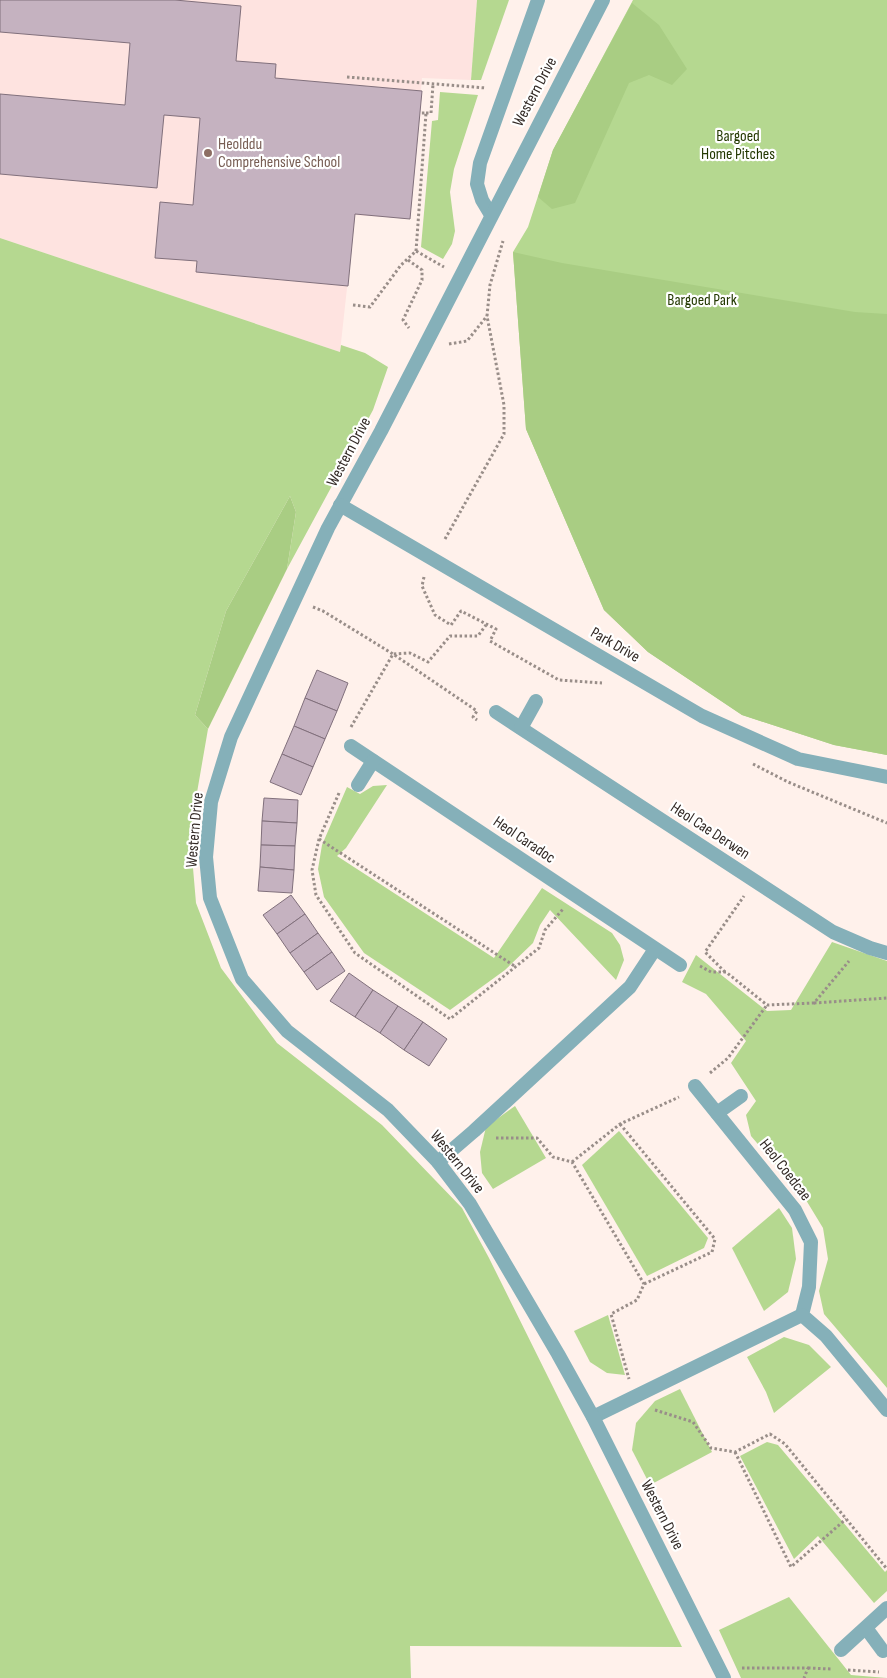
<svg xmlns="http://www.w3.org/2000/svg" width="887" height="1678" font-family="'Sofia Sans Condensed',sans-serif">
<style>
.education{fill:#fee3e0}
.green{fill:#b5d890}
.forest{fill:#a9cd83}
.building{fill:#c5b2c0;stroke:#81707c}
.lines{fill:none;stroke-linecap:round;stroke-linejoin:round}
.path{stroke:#998e89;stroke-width:3;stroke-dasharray:2.5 2.5;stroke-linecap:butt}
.service{stroke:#85b0b9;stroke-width:14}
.minor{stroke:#85b0b9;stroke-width:14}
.tertiary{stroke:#85b0b9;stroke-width:14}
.education-dot{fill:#8d6e63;stroke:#fff;stroke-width:2}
.labels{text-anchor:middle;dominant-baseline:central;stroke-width:4.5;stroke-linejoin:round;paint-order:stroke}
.street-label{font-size:16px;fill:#332a26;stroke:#fff}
.park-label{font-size:16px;fill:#233801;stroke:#fff}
.education-label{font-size:16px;fill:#785e54;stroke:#fff;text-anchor:start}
</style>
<rect width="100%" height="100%" fill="#fff1eb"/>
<!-- education -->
<polygon class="education" points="0,0 477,0 471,80 422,78 410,219 355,215 340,352 0,238"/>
<!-- green -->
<g class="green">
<polygon points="477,0 509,0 481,80 471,80"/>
<polygon points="633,0 887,0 887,755 834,745 742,715 648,652 604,610 526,429 513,252 528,227 553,150"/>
<polygon points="440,92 478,95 454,169 450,192 455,231 452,244 443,259 421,247 432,121 438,120"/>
<polygon points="0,238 340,352 341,345 365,353 388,367 373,410 287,569 296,512 290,496 226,611 195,715 208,729 190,833 196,903 221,968 277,1043 382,1125 462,1208 489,1258 682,1647 410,1646 411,1678 0,1678"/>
<polygon points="387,785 346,848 337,856 494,958 542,888 612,933 620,945 624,960 616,980 550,910 540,925 533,943 505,970 450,1010 364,953 324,897 318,869 322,845 347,787 360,794 373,786"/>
<polygon points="832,942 887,961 887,1388 824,1314 819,1291 828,1259 823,1228 806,1200 751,1136 746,1115 756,1101 731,1063 746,1041 706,994 682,982 696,955 767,1011 791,1010"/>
<polygon points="515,1106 546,1158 493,1189 482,1173 480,1152 486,1127"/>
<polygon points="619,1131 708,1238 704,1248 647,1276 582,1165"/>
<polygon points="779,1208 792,1228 796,1259 788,1292 764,1311 732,1248"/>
<polygon points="608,1315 625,1375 607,1373 590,1362 574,1331"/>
<polygon points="784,1337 809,1345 831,1367 774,1413 766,1392 747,1357"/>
<polygon points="680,1389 712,1452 650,1485 632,1450 636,1423 655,1401"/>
<polygon points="767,1442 778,1445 885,1572 887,1570 887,1591 874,1603 818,1536 794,1559 740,1456"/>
<polygon points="789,1597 851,1675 887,1678 741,1678 719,1630"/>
</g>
<!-- forest -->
<g class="forest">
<polygon points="632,3 659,25 687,69 672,85 649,75 629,83 575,203 552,209 538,197 553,150"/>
<polygon points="513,252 562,263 855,312 887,314 887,755 834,745 742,715 648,652 604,610 526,429"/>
<polygon points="290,496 296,512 287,569 208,729 195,715 226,611"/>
</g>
<!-- building -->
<g class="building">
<polygon points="0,0 175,0 241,6 236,61 276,64 275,78 422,91 410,219 355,214 348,286 196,272 197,261 155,258 160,202 193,205 200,118 164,115 157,188 0,174 0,94 125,105 130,43 0,32"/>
<polygon points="317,670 348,683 337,711 305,698"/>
<polygon points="305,698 337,711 325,739 294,726"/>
<polygon points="294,726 325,739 313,767 282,754"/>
<polygon points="282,754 313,767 301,795 270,782"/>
<polygon points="264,798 298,800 297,823 262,821"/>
<polygon points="262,821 297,823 295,846 261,845"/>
<polygon points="261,845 295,846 294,870 260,867"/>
<polygon points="260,867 294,870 292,893 258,891"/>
<polygon points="291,895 305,914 277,934 263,915"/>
<polygon points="305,914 318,933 290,953 277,934"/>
<polygon points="318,933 332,952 304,972 290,953"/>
<polygon points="332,952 345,971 317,990 304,972"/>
<polygon points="349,973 373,990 355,1017 330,1001"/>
<polygon points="373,990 398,1006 380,1033 355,1017"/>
<polygon points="398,1006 423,1022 404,1050 380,1033"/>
<polygon points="423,1022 447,1039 429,1066 404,1050"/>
</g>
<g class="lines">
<!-- path -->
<g class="path">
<polyline points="347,77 486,88"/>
<polyline points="426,113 431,113 433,84"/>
<polyline points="416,251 426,113 420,113"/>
<polyline points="408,260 422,270 422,280 403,320 409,328"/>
<polyline points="353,305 370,307 401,265 416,251 444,267"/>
<polyline points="449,344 467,341 487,316"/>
<polyline points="445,539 504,434 504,405 487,316 490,285 503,241"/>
<polyline points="424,577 422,586 435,615 451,625 461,611 496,629 490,641 559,680 602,683"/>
<polyline points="313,607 323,611 393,654 477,711 473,717 477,720"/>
<polyline points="351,727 393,654 410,653 428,662 450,636 478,636 486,625"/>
<polyline points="753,764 788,782 887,823"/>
<polyline points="339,793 319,839 312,870 316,895 355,953 450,1019 539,948 545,930 563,909"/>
<polyline points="319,839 516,967"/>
<polyline points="700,966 711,972 726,972 767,1005 814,1003 849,961"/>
<polyline points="725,972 705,952 744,896"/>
<polyline points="814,1003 887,998"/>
<polyline points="710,1073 728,1058 767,1005"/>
<polyline points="620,1124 715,1239 712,1252 644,1284"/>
<polyline points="496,1138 537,1138 553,1157 572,1162 644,1284 637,1300 611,1314 629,1379"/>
<polyline points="572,1162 620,1124 679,1097"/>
<polyline points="655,1410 693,1422 711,1448 735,1452 770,1434 785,1444 887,1569"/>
<polyline points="735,1452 791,1567 846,1519"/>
<polyline points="742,1668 808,1668 804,1678"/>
<polyline points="808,1668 831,1669"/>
<polyline points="848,1670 879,1672"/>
</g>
<!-- service -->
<polyline class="service" points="491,215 482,200 477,184 480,163 538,0"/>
<!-- minor -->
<g class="minor">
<polyline points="496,712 833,932 870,948 887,953"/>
<polyline points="521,728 536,701"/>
<polyline points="351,746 680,965"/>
<polyline points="358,785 373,761"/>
<polyline points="695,1086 795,1210 811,1242 809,1287 802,1315 826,1336 887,1410"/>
<polyline points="717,1113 741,1096"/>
<polyline points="438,1162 474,1131 630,987 655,949"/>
<polyline points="593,1417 802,1315"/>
<polyline points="866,1628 883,1651"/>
<polyline points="841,1650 887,1608"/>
</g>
<!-- tertiary -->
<g class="tertiary">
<polyline points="603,0 381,431 328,528 231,737 211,802 206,857 210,898 242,979 287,1031 388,1110 438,1162 470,1204 558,1354 593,1417 724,1678"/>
<polyline points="340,505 702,716 798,759 887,777"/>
</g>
</g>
<!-- markers -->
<circle class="education-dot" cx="208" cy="153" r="5"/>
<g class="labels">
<!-- street labels -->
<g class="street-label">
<text transform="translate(535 92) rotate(-62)">Western Drive</text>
<text transform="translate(349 452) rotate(-62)">Western Drive</text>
<text transform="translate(615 645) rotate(30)">Park Drive</text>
<text transform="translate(195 830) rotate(-85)">Western Drive</text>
<text transform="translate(710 831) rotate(33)">Heol Cae Derwen</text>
<text transform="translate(524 840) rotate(34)">Heol Caradoc</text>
<text transform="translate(457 1162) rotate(51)">Western Drive</text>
<text transform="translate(785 1170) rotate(52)">Heol Coedcae</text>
<text transform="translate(662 1515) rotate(63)">Western Drive</text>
</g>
<!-- park labels -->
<g class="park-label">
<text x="738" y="136">Bargoed<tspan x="738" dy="18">Home Pitches</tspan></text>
<text x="702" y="300">Bargoed Park</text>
</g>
<!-- education labels -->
<g class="education-label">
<text x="218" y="144">Heolddu<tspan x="218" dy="18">Comprehensive School</tspan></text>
</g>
</g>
</svg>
